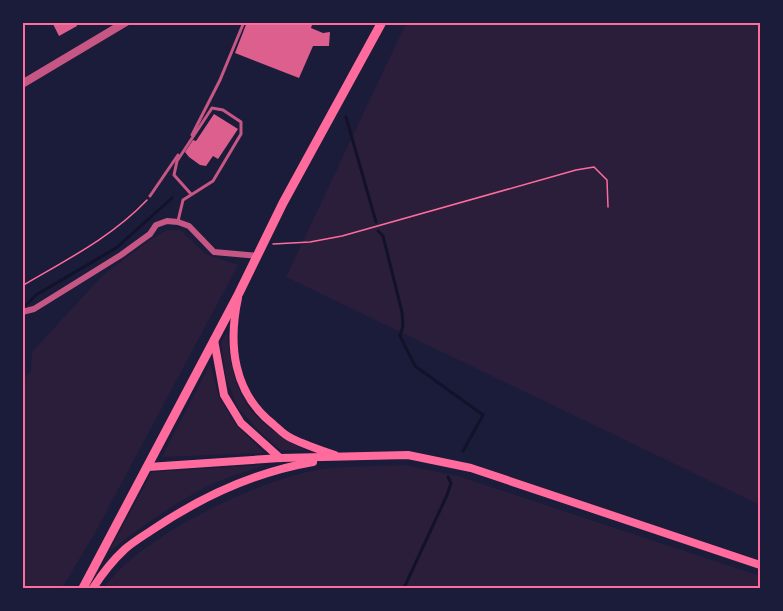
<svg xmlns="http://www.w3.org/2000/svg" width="783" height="611" font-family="'Nunito Sans',sans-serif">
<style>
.green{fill:#2a1e3b}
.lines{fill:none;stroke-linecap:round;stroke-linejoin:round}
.stream{stroke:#12122b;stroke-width:3}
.building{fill:#dd5f8e}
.path{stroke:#ff6b9d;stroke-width:1.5}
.service{stroke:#c65784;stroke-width:3}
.minor{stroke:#c65784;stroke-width:6}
.tertiary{stroke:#c65784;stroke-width:8}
.secondary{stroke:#ff6b9d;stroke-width:8}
.primary{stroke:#ff6b9d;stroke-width:9}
.neatline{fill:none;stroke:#ff6b9d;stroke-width:2}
</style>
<rect width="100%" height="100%" fill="#1b1b3a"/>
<!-- green -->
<g class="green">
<polygon points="406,23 760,23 760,505 286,277"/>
<polygon points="167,230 180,230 206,254 238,265 96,531 62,588 23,588 22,380 31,372 32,352 104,274 150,240"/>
<path d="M227 332C233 396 248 421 305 450H281L261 433 238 408 226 378 221 343Z"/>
<polygon points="210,364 219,397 236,425 265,453 162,457"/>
<path d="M265 465C249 471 232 475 217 482 177 501 142 525 108 553L152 472Z"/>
<path d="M405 465 458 476 760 576V588H104C140 535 268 474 331 468 356 466 381 466 405 465Z"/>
</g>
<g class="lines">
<!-- stream -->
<g class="stream">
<polyline points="346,117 376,222"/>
<polyline points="378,231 383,236 402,312 403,326 400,336 415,366 483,415 463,451"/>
<polyline points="24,307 36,295 116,248 172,198"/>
<polyline points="404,588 447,495 451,483 448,477"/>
</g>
</g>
<!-- building -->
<g class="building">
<polygon points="52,22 76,22 77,26 59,36"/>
<polygon points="247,22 313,22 311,28 323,33 330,32 329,46 313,46 299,78 235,53"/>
<polygon points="214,114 238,129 218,159 213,156 206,166 200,165 189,157 185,152 193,140 196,141"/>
</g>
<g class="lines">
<!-- path -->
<g class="path">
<polyline points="273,244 310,242 342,236 576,170 594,167 607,180 608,207"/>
<path d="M22 286C66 260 112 237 147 200"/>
</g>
<!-- service -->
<g class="service">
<polyline points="192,135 220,80 244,22"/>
<polyline points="150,196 178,155"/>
<polyline points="178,221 183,200 213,181 241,134 241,122 223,110 212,108 177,161 174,175 191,194"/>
</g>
<!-- minor -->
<polyline class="minor" points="22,312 34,309 121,255 150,234 156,225 167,221 178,222 189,226 214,252 258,256"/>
<!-- tertiary -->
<polyline class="tertiary" points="22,84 126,22"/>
<!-- secondary -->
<g class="secondary">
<path d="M238 298C228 344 233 393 273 424 279 429 284 435 291 438 305 445 320 450 335 455"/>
<polyline points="214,340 224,395 241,423 280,458"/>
<polyline points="148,467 280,458 408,455 471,468 760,565"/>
<path d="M93 588C102 574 112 561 125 549 133 542 143 536 152 530 201 497 255 472 313 462"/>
</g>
<!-- primary -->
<polyline class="primary" points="83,588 239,293 283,203 382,22"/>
</g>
<!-- border -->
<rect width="783" height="611" fill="none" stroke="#1b1b3a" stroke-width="48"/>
<rect x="24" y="24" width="735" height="563" class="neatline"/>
</svg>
